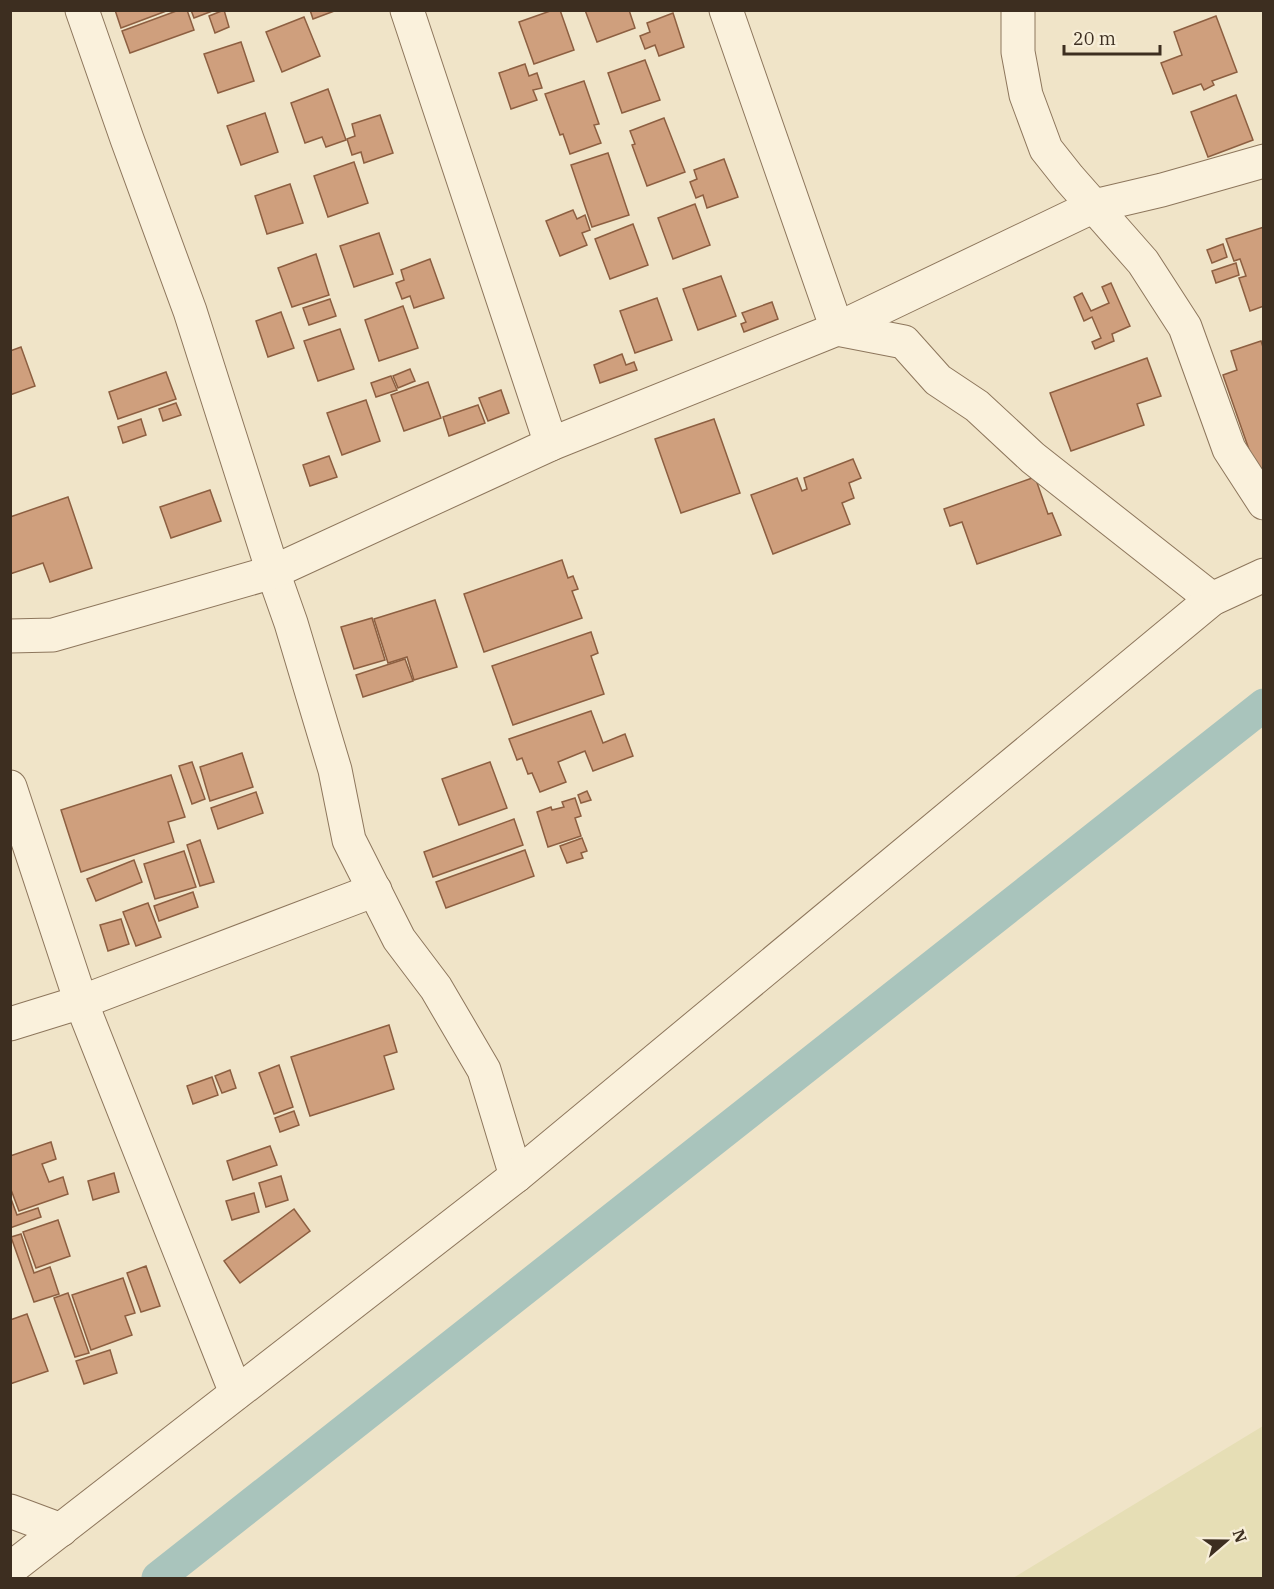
<svg xmlns="http://www.w3.org/2000/svg" width="1274" height="1589" font-family="'IBM Plex Serif',serif">
<style>
.farmland{fill:#e6deb5}
.lines{fill:none;stroke-linecap:round;stroke-linejoin:round}
.canal{stroke:#a9c4bc;stroke-width:33}
.building{fill:#cf9f7d;stroke:#8d5f41;stroke-width:1.5}
.minor-casing{stroke:#8d765c;stroke-width:35}
.minor{stroke:#faf1dc;stroke-width:33}
</style>
<rect width="100%" height="100%" fill="#f0e4c8"/>
<!-- farmland -->
<polygon class="farmland" points="1263,1426 1263,1578 1013,1578"/>
<g class="lines">
<!-- canal -->
<polyline class="canal" points="158,1578 1264,705"/>
</g>
<!-- building -->
<g class="building">
<polygon points="115,10 169,10 121,28"/>
<polygon points="179,10 187,10 194,30 130,53 122,31"/>
<polygon points="191,10 215,10 194,18"/>
<polygon points="224,10 229,27 215,33 209,16"/>
<polygon points="310,10 337,10 313,19"/>
<polygon points="553,10 560,10 574,50 534,64 519,22"/>
<polygon points="585,10 629,10 635,28 597,42"/>
<polygon points="673,13 684,47 659,56 655,45 645,49 640,36 650,32 647,23"/>
<polygon points="1216,16 1237,72 1212,81 1214,85 1204,90 1201,84 1173,94 1161,63 1182,55 1174,32"/>
<polygon points="304,17 320,56 282,72 266,32"/>
<polygon points="241,42 254,81 218,93 204,54"/>
<polygon points="645,60 660,100 622,113 608,73"/>
<polygon points="525,64 529,76 537,73 542,88 533,90 537,100 511,109 499,73"/>
<polygon points="584,81 599,124 594,125 601,143 570,154 563,134 560,135 545,94"/>
<polygon points="328,89 346,140 326,147 322,137 305,143 291,103"/>
<polygon points="1236,95 1253,140 1208,157 1191,112"/>
<polygon points="265,113 278,152 241,165 227,126"/>
<polygon points="380,115 393,153 364,163 361,152 352,155 347,139 355,136 352,124"/>
<polygon points="664,118 685,172 647,186 632,145 635,144 630,131"/>
<polygon points="608,153 629,215 592,227 571,165"/>
<polygon points="724,159 738,197 707,208 703,195 696,198 690,182 697,179 694,170"/>
<polygon points="354,162 368,203 328,217 314,176"/>
<polygon points="290,184 303,223 267,234 255,196"/>
<polygon points="695,204 710,245 673,259 658,218"/>
<polygon points="573,210 577,219 585,215 590,230 582,233 587,245 560,256 546,221"/>
<polygon points="633,224 648,265 610,279 595,239"/>
<polygon points="1264,227 1264,306 1250,311 1239,278 1246,276 1240,259 1234,261 1226,239"/>
<polygon points="379,233 393,274 354,287 340,246"/>
<polygon points="1223,244 1227,257 1212,263 1207,250"/>
<polygon points="316,254 329,295 292,307 278,268"/>
<polygon points="430,259 444,298 414,308 410,296 402,299 396,283 404,280 401,270"/>
<polygon points="1236,263 1239,275 1216,283 1212,271"/>
<polygon points="721,276 736,316 698,330 683,289"/>
<polygon points="1111,283 1130,326 1112,334 1114,341 1095,349 1092,342 1101,338 1092,317 1084,321 1074,297 1082,293 1091,311 1109,303 1102,287"/>
<polygon points="657,298 672,340 635,353 620,311"/>
<polygon points="330,299 336,316 309,325 303,308"/>
<polygon points="772,302 778,319 744,332 741,324 746,322 742,313"/>
<polygon points="403,306 418,348 379,361 365,320"/>
<polygon points="281,312 294,348 268,357 256,321"/>
<polygon points="340,329 354,369 318,381 304,341"/>
<polygon points="1261,341 1263,347 1264,483 1261,484 1223,375 1237,370 1231,351"/>
<polygon points="21,347 35,386 10,395 10,351"/>
<polygon points="622,354 626,365 634,362 637,370 600,383 594,365"/>
<polygon points="1147,358 1161,396 1137,404 1144,425 1071,451 1050,393"/>
<polygon points="410,369 415,381 398,388 393,376"/>
<polygon points="166,372 176,399 118,419 109,392"/>
<polygon points="391,376 397,390 376,397 371,383"/>
<polygon points="428,382 441,418 404,431 391,395"/>
<polygon points="501,390 509,413 488,421 479,398"/>
<polygon points="366,400 380,441 342,455 327,413"/>
<polygon points="176,403 181,415 163,421 159,409"/>
<polygon points="478,405 485,423 449,436 443,417"/>
<polygon points="141,419 146,435 123,443 118,427"/>
<polygon points="714,419 740,493 681,513 655,439"/>
<polygon points="329,456 337,477 310,486 303,465"/>
<polygon points="853,459 861,478 849,483 854,498 842,503 850,524 773,554 751,495 797,478 802,491 807,489 804,478"/>
<polygon points="1035,477 1048,514 1052,513 1061,535 977,564 962,522 950,526 944,509"/>
<polygon points="210,490 221,521 171,538 160,507"/>
<polygon points="68,497 92,568 50,582 43,563 10,574 10,517"/>
<polygon points="562,560 568,578 573,576 578,589 572,591 582,618 484,652 464,594"/>
<polygon points="435,600 457,667 414,680 407,657 388,663 374,619"/>
<polygon points="372,618 385,660 354,669 341,627"/>
<polygon points="591,632 598,653 591,656 604,694 513,725 492,666"/>
<polygon points="405,659 413,681 363,697 356,675"/>
<polygon points="591,711 603,743 625,734 633,756 593,771 585,751 558,762 566,782 540,792 532,773 528,774 522,758 517,760 509,739"/>
<polygon points="242,753 253,787 210,801 200,767"/>
<polygon points="192,762 205,799 192,804 179,766"/>
<polygon points="490,762 507,808 459,825 442,779"/>
<polygon points="171,775 185,817 168,822 174,842 81,872 61,810"/>
<polygon points="587,791 591,800 581,803 578,795"/>
<polygon points="256,792 263,813 218,829 211,808"/>
<polygon points="575,798 581,816 575,818 581,836 548,847 537,812 551,807 552,810 564,807 562,802"/>
<polygon points="514,819 523,845 433,877 424,852"/>
<polygon points="582,838 587,851 581,853 583,858 567,863 560,846"/>
<polygon points="200,840 214,882 200,886 187,845"/>
<polygon points="525,850 534,876 446,908 436,882"/>
<polygon points="184,851 196,887 155,899 144,864"/>
<polygon points="134,860 142,882 96,901 87,879"/>
<polygon points="193,892 198,907 159,921 154,906"/>
<polygon points="148,903 161,937 136,946 123,912"/>
<polygon points="121,919 129,944 108,951 100,925"/>
<polygon points="389,1025 397,1052 384,1056 394,1089 310,1116 291,1057"/>
<polygon points="279,1065 293,1107 274,1114 259,1073"/>
<polygon points="230,1070 236,1088 222,1093 215,1076"/>
<polygon points="212,1077 218,1095 193,1104 187,1086"/>
<polygon points="294,1111 299,1125 280,1132 275,1118"/>
<polygon points="51,1142 56,1159 42,1164 49,1182 63,1177 68,1194 19,1211 10,1187 10,1156"/>
<polygon points="270,1146 277,1165 233,1180 227,1161"/>
<polygon points="114,1173 119,1192 93,1200 88,1181"/>
<polygon points="281,1176 288,1200 266,1207 259,1183"/>
<polygon points="254,1193 259,1212 232,1220 226,1201"/>
<polygon points="10,1196 17,1215 38,1208 41,1217 10,1228"/>
<polygon points="294,1209 310,1231 240,1283 224,1261"/>
<polygon points="58,1220 70,1256 36,1268 23,1232"/>
<polygon points="21,1234 34,1273 50,1267 59,1294 34,1302 11,1237"/>
<polygon points="146,1266 160,1306 141,1312 127,1273"/>
<polygon points="123,1278 135,1313 125,1316 132,1335 91,1350 72,1295"/>
<polygon points="68,1293 89,1353 75,1357 54,1298"/>
<polygon points="27,1314 48,1371 10,1384 10,1320"/>
<polygon points="110,1350 117,1373 84,1384 76,1361"/>
</g>
<g class="lines">
<defs>
<g id="minor">
<polyline points="82,10 127,139 190,311 273,572 291,623 335,770 349,840 399,939 436,988 484,1070 516,1176"/>
<polyline points="407,10 551,444"/>
<polyline points="726,10 837,329 904,342 938,380 977,406 1033,458 1212,599"/>
<polyline points="1018,10 1018,52 1026,95 1046,149 1069,178 1143,262 1185,327 1229,449 1264,503"/>
<polyline points="10,636 53,635 273,572 551,444 837,329 1094,206 1162,190 1264,161"/>
<polyline points="10,787 81,1002 236,1393"/>
<polyline points="10,1024 81,1002 375,890"/>
<polyline points="10,1511 61,1530"/>
<polyline points="10,1569 516,1176 1212,599 1264,575"/>
</g>
</defs>
<!-- minor casing -->
<use href="#minor" class="minor-casing"/>
<!-- minor -->
<use href="#minor" class="minor"/>
</g>
<!-- border -->
<rect width="1274" height="1589" fill="none" stroke="#3d2e20" stroke-width="24"/>
<!-- north arrow -->
<g transform="translate(1226 1541) rotate(70)" stroke="#f7eed8" stroke-width="4.5" paint-order="stroke">
<path d="M0-4.5L10 22L0 15L-10 22Z" fill="#3d2e20"/>
<text y="-9" font-size="16" font-weight="bold" text-anchor="middle" fill="#3d2e20">N</text>
</g>
<!-- scale -->
<path d="M1064 45v9h96v-9" fill="none" stroke="#3d2e20" stroke-width="3"/>
<text x="1073" y="45" font-size="18" fill="#3d2e20" stroke="#f7eed8" stroke-width="4.5" paint-order="stroke">20 m</text>
</svg>
